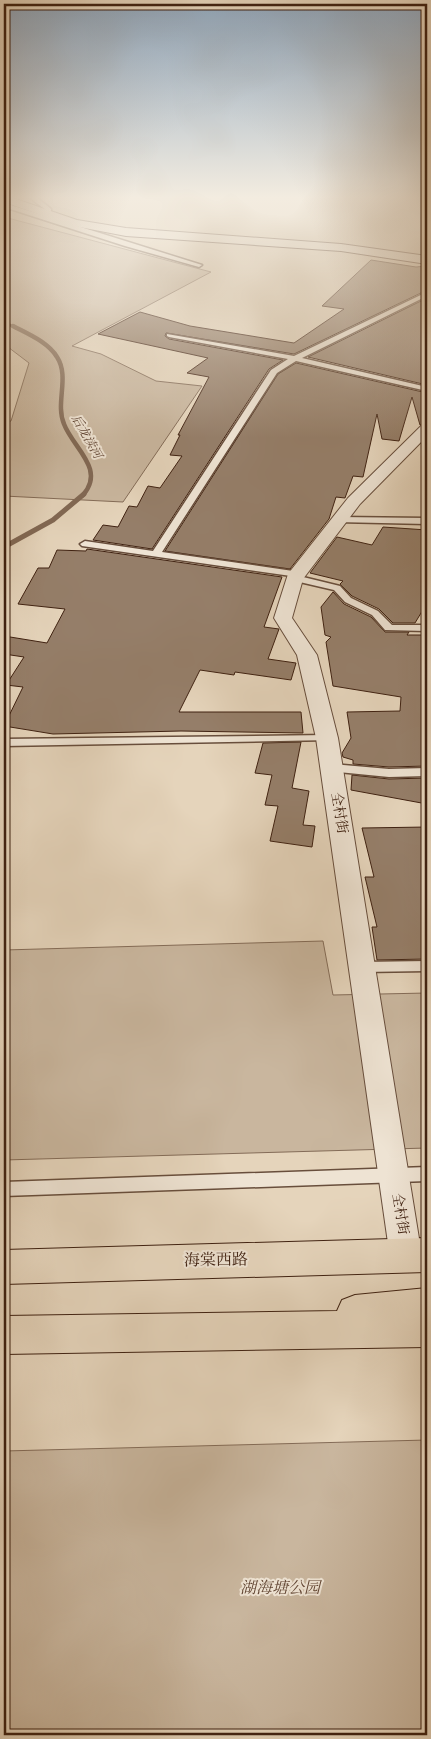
<svg xmlns="http://www.w3.org/2000/svg" width="431" height="1739" font-family="'Old Standard TT','Noto Serif SC',serif">
<style>
.green{fill:#c9b69e;stroke:#846c58}
.lines{fill:none;stroke-linecap:round;stroke-linejoin:round}
.stream-far2{stroke:#816854;stroke-width:3}
.stream-far1{stroke:#816854;stroke-width:4.5}
.stream{stroke:#816854;stroke-width:5}
.building{fill:#957e69;stroke:#3f2111}
.service-casing{stroke:#684e3c;stroke-width:3}
.minor-casing{stroke:#684e3c;stroke-width:2}
.secondary-casing{stroke:#3f2111;stroke-width:2}
.primary-casing{stroke:#3f2111;stroke-width:2}
.service{fill:#eee3d3;fill-rule:evenodd}
.minor{fill:#eee3d3;fill-rule:evenodd}
.secondary{fill:#eee3d3;fill-rule:evenodd}
.primary{fill:#e5d4bb;fill-rule:evenodd}
.labels{text-anchor:middle;dominant-baseline:central;stroke-width:4;stroke-linejoin:round;paint-order:stroke}
.far-water-label{font-size:12px;font-style:italic;fill:#604433;stroke:#eee3d3}
.street-label{font-size:14px;fill:#3f2111;stroke:#eee3d3}
.near-street-label{font-size:16px;fill:#3f2111;stroke:#eee3d3}
.near-park-label{font-size:16px;font-style:italic;fill:#624634;stroke:#eee3d3}
</style>
<rect width="100%" height="100%" fill="#e5d4bb"/>
<filter id="stains"><feTurbulence type="fractalNoise" baseFrequency=".004" numOctaves="4"/><feColorMatrix values="0 0 0 0 .2 0 0 0 0 .09 0 0 0 0 .02 0 0 0 .5 -.17"/></filter>
<radialGradient id="worn" r=".72"><stop offset=".6" stop-color="#630" stop-opacity="0"/><stop offset="1" stop-color="#630" stop-opacity=".3"/></radialGradient>
<!-- green -->
<g class="green">
<polygon points="4,217 211,272 72,346 101,354 156,381 202,386 123,502 4,496 4,423 11,421 29,363 4,344"/>
<polygon points="323,941 333,995 427,993 427,1148 4,1160 4,950"/>
<polygon points="427,1440 427,1735 4,1735 4,1451"/>
</g>
<g class="lines">
<!-- stream-far2 -->
<polyline class="stream-far2" points="4,322 16,328"/>
<!-- stream-far1 -->
<path class="stream-far1" d="M13 326C28 334 48 342 57 357 70 377 55 403 64 424 73 448 106 469 83 495"/>
<!-- stream -->
<polyline class="stream" points="4,547 53,520 84,494"/>
</g>
<!-- building -->
<g class="building">
<polygon points="371,260 416,267 427,266 427,290 294,354 166,333 165,336 169,339 283,360 269,369 152,549 93,540 103,525 118,527 129,506 137,507 148,486 160,488 182,456 170,455 180,435 178,435 209,377 187,373 208,358 98,334 140,312 190,326 294,343 344,309 322,306"/>
<polygon points="427,298 427,385 308,357"/>
<polygon points="296,363 427,393 427,422 420,425 412,397 399,441 382,439 377,414 363,477 353,476 345,498 336,497 329,519 290,569 165,551 278,374"/>
<polygon points="383,527 427,530 427,603 415,623 393,623 379,609 352,596 340,584 343,581 310,573 337,537 372,545"/>
<polygon points="87,549 282,577 264,627 279,629 268,659 296,663 291,680 235,672 234,675 200,670 179,712 301,712 303,733 181,731 53,734 4,726 23,687 6,685 24,657 4,654 4,636 47,643 65,609 18,604 38,568 49,568 57,550 86,551"/>
<polygon points="333,592 344,604 371,617 385,632 409,632 407,635 427,635 427,766 389,767 353,764 353,760 343,757 342,753 351,738 347,712 400,711 401,697 333,686 326,642 331,637 325,635 321,607"/>
<polygon points="301,742 292,788 309,791 303,825 315,826 312,847 270,841 278,806 265,805 272,775 255,773 263,743"/>
<polygon points="352,775 389,779 427,778 427,804 351,790"/>
<polygon points="427,827 427,959 377,960 372,927 377,927 365,877 374,877 362,828"/>
</g>
<g class="lines">
<defs>
<g id="service">
<polygon points="29,195 36,195 35,196 51,209 51,211 47,211 29,197"/>
<polygon points="4,203 202,265 199,267 125,246 4,207"/>
<polygon points="427,292 427,296 302,358 427,387 427,391 296,361 277,373 162,552 300,572 302,574 299,576 340,586 351,598 378,611 392,625 427,625 427,631 385,630 372,615 345,602 334,590 291,580 291,576 82,546 80,544 85,541 153,551 271,370 288,359 169,337 167,336 167,334 294,356"/>
<polygon points="339,517 427,518 427,524 336,522 336,518"/>
<polygon points="327,735 333,738 331,740 4,746 4,739"/>
<polygon points="332,764 389,769 427,768 427,776 389,777 328,771 326,768"/>
<polygon points="427,961 427,971 362,972 357,971 355,967 357,963 362,962"/>
<polygon points="427,1167 427,1181 4,1196 4,1182"/>
</g>
<g id="minor">
<polygon points="4,195 16,195 17,196 4,201"/>
<polygon points="427,424 427,436 360,504 303,579 292,618 317,655 338,738 422,1257 417,1267 406,1272 395,1267 390,1257 316,738 297,655 274,618 288,574 348,498 422,425"/>
</g>
<polygon id="secondary" points="4,195 77,220 126,228 341,244 427,256 427,264 341,251 126,236 69,225 4,202"/>
<g id="primary">
<polygon points="427,1238 427,1272 4,1284 4,1250"/>
<polygon points="427,1288 427,1347 4,1354 4,1316 337,1311 342,1300 355,1295"/>
</g>
</defs>
<!-- service casing -->
<use href="#service" class="service-casing"/>
<!-- minor casing -->
<use href="#minor" class="minor-casing"/>
<!-- secondary casing -->
<use href="#secondary" class="secondary-casing"/>
<!-- primary casing -->
<use href="#primary" class="primary-casing"/>
<!-- service -->
<use href="#service" class="service"/>
<!-- minor -->
<use href="#minor" class="minor"/>
<!-- secondary -->
<use href="#secondary" class="secondary"/>
<!-- primary -->
<use href="#primary" class="primary"/>
</g>
<!-- sky -->
<linearGradient id="sky" x2="0" y2="1"><stop stop-color="#90a8bf"/><stop offset="0.45" stop-color="#f3ece0"/><stop offset="1" stop-color="#f3ece0" stop-opacity="0"/></linearGradient>
<rect width="431" height="438" fill="url(#sky)"/>
<g class="labels">
<!-- far-water labels -->
<g class="far-water-label">
<text transform="translate(86 437) rotate(60)">后龙渎河</text>
</g>
<!-- street labels -->
<g class="street-label">
<text transform="translate(339 813) rotate(81)">全村街</text>
<text transform="translate(400 1214) rotate(81)">全村街</text>
</g>
<!-- near-street labels -->
<g class="near-street-label">
<text transform="translate(216 1261) rotate(-1)">海棠西路</text>
</g>
<!-- near-park labels -->
<g class="near-park-label">
<text x="280" y="1589">湖海塘公园</text>
</g>
</g>
<!-- margin -->
<rect width="431" height="1739" fill="none" stroke="#e5d4bb" stroke-width="20"/>
<rect x="5" y="5" width="421" height="1729" fill="none" stroke="#3f2111" stroke-width="2.5"/>
<rect x="10" y="10" width="411" height="1719" fill="none" stroke="#3f2111"/>
<rect width="100%" height="100%" filter="url(#stains)"/>
<rect width="100%" height="100%" fill="url(#worn)"/>
</svg>
